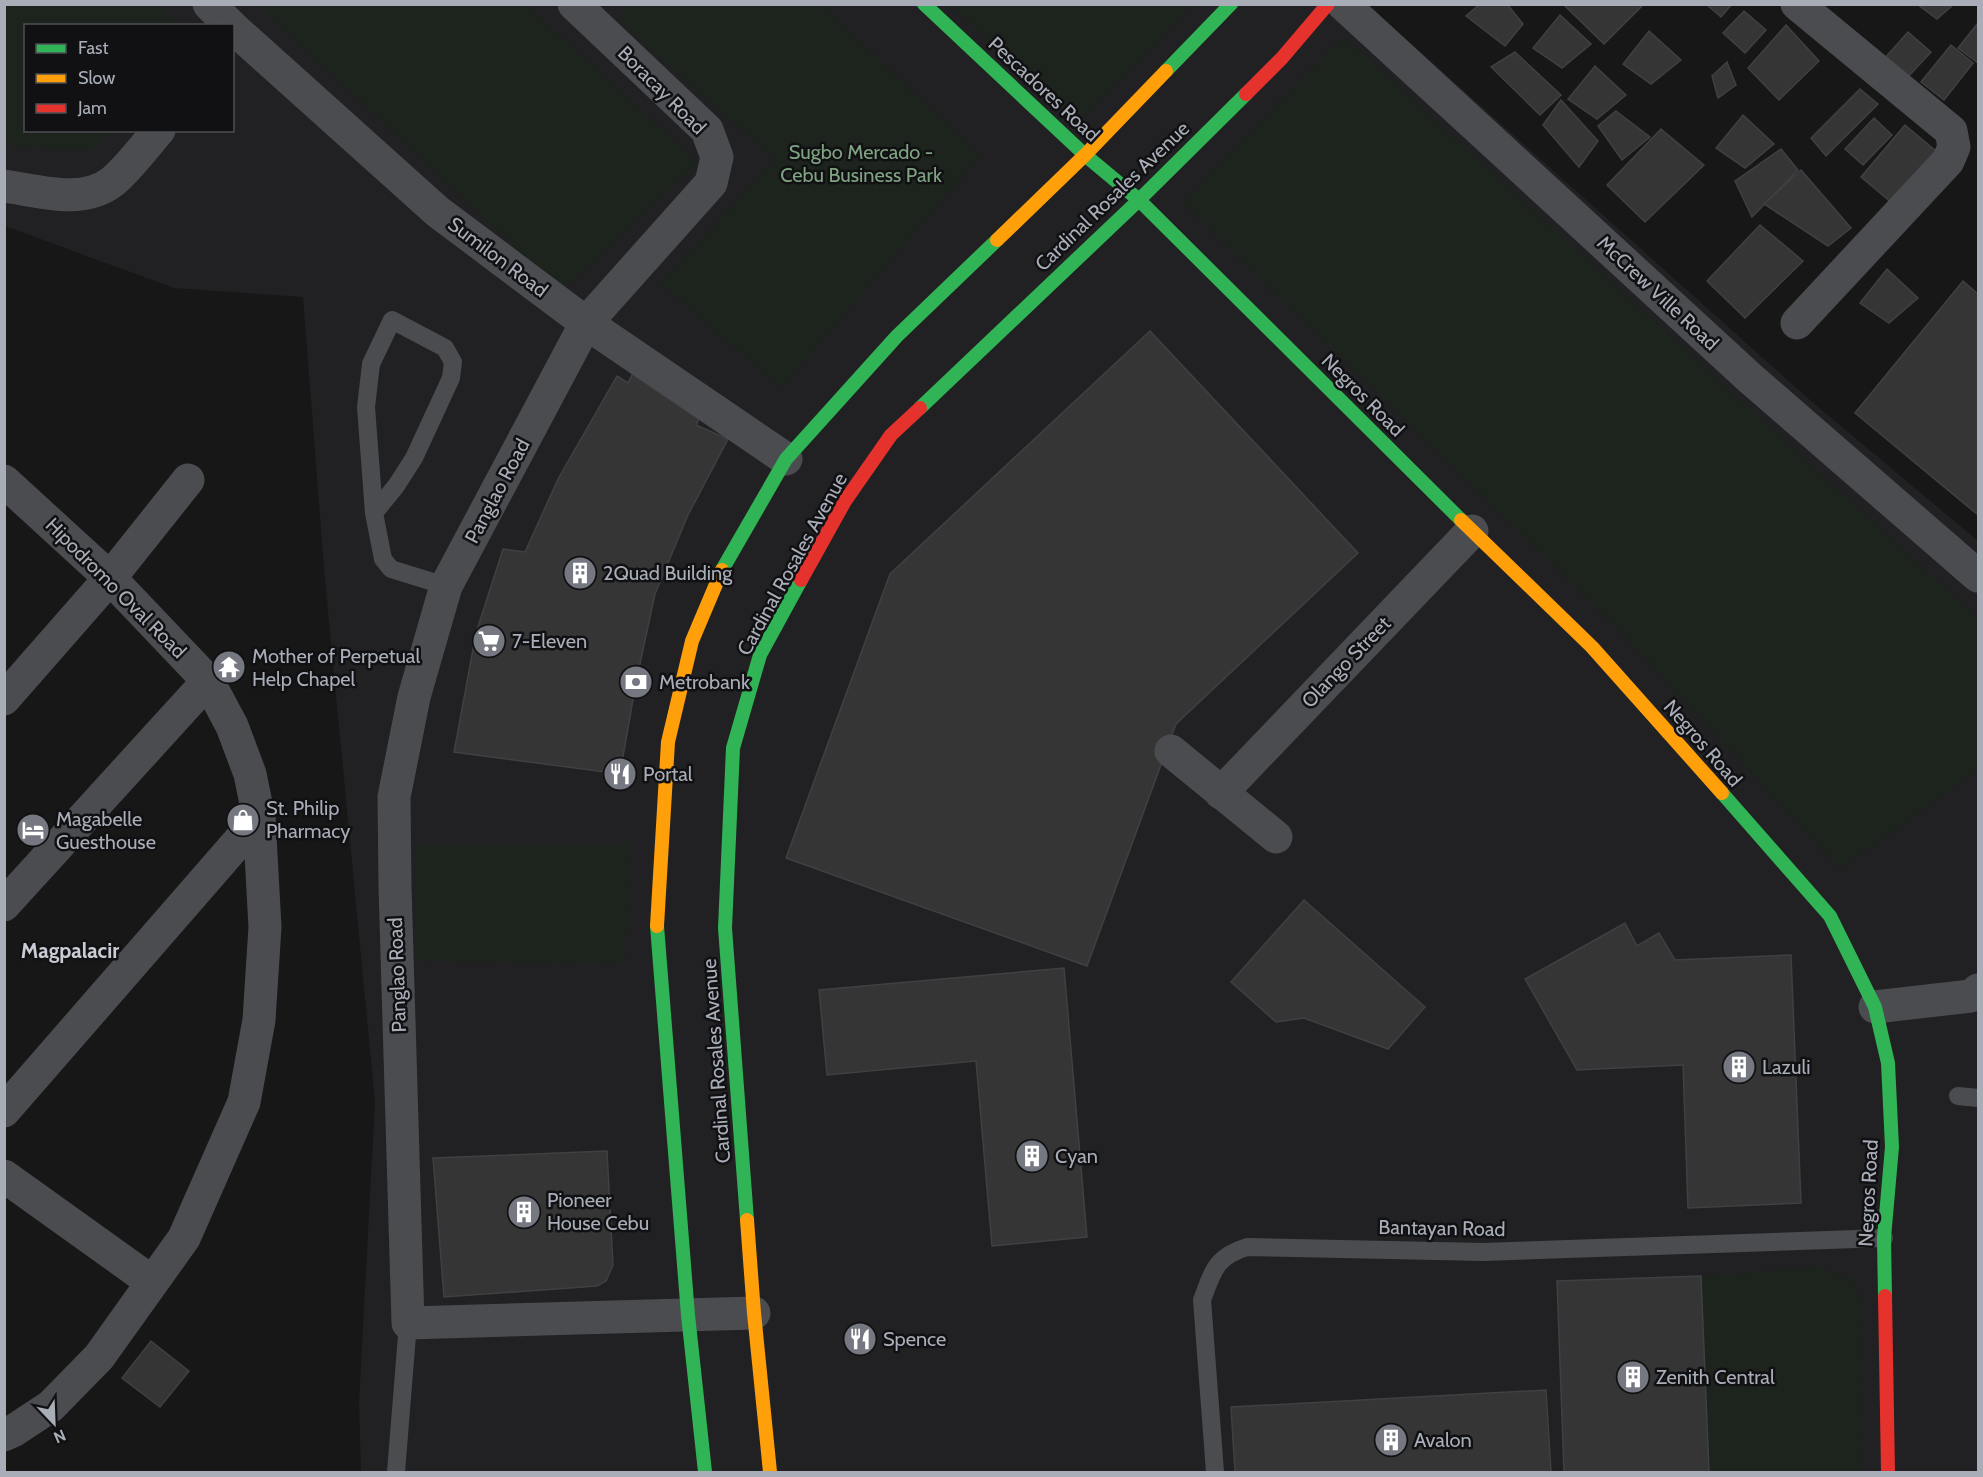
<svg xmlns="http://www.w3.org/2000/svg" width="1983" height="1477" font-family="Cabin,sans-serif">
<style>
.built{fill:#212123;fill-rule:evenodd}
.green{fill:#1d241e}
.building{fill:#353536;stroke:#3f4043;stroke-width:1.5}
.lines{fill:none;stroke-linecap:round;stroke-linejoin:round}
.lane{stroke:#4b4c50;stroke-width:18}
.street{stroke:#4b4c50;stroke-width:33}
.fast{stroke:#30b455;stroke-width:14}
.slow{stroke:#ff9f0a;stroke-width:14}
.jam{stroke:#e5322d;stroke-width:14}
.labels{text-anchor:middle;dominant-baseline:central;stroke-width:5;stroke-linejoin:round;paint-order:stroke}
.street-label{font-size:20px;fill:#a8adb8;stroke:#111113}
.park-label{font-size:20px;fill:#7fa381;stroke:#111113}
.poi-label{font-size:20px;fill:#a8adb8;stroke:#111113;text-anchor:start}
.neighbourhood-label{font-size:21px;font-weight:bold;fill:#c9ccd4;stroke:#111113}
</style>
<rect width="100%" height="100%" fill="#171717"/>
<!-- built -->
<path class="built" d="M4 5H1368L1810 400 1978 541V1472H361L359 1402 375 1102 325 580 303 297 174 288 5 226ZM26 26H232V130H26Z"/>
<!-- green -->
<g class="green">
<polygon points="5,4 159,5 179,25 26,26 26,130 112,131 92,150 13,147 5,139"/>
<polygon points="258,5 526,5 698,162 562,291"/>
<polygon points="629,5 822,5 980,156 781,388 660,283 775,160 616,18"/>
<polygon points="951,5 1192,5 1078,124"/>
<polygon points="1343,36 1978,618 1978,770 1840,869 1616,627 1183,203"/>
<polygon points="416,844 630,844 625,962 416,961"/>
<polygon points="1820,1267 1853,1281 1862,1306 1859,1472 1709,1472 1701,1276"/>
</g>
<!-- building -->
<g class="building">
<polygon points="1480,4 1507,4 1523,24 1505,46 1466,16"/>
<polygon points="1567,4 1644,4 1604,44 1565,6"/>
<polygon points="1706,4 1732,4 1721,17"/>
<polygon points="1917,4 1954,4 1937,19"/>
<polygon points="1744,11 1766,30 1745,53 1723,33"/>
<polygon points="1560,15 1591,44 1562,68 1533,48"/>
<polygon points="1978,23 1978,63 1958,48"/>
<polygon points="1786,25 1819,61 1779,100 1748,68"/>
<polygon points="1649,31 1681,60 1651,84 1623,64"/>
<polygon points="1908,32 1931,52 1906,79 1884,59"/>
<polygon points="1951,45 1973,63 1944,100 1921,82"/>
<polygon points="1515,52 1561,95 1540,115 1491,67"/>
<polygon points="1727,62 1736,85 1718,98 1712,76"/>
<polygon points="1595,66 1626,95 1597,119 1568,99"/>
<polygon points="1860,89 1878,104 1826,156 1811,138"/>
<polygon points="1561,100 1598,141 1579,167 1543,125"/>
<polygon points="1616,111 1650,137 1622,160 1598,126"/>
<polygon points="1743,115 1774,144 1745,168 1716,148"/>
<polygon points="1874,118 1892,135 1863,165 1845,149"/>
<polygon points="1905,125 1943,157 1899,209 1861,177"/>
<polygon points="1661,129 1704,165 1645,222 1607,185"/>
<polygon points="1781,149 1798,170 1752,217 1735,181"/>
<polygon points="1801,170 1851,228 1828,246 1764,204"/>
<polygon points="1760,225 1803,261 1745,318 1707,281"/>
<polygon points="1887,269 1918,298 1889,323 1860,303"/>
<polygon points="1963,281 1978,294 1978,515 1855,413"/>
<polygon points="1150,331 1358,553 1176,724 1087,966 786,858 890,574"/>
<polygon points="633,373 704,410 696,425 728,439 688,515 655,594 636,682 620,774 454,752 476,633 503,549 525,552 558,479 617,376 628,383"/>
<polygon points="1304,900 1425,1007 1388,1049 1304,1018 1276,1022 1231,982"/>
<polygon points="1625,923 1637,946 1659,933 1675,960 1791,955 1801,1203 1688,1208 1683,1065 1577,1070 1525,979"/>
<polygon points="1064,968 1087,1237 992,1246 976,1061 827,1075 819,990"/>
<polygon points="607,1151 613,1265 606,1281 597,1286 444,1297 433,1158"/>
<polygon points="1701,1276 1709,1472 1564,1472 1557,1281"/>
<polygon points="151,1341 189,1371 160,1407 122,1378"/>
<polygon points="1546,1390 1551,1472 1235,1472 1231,1407"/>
</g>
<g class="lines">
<!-- lane -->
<g class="lane">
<polyline points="374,513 396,486 414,458 451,378 453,362 445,348 392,320 371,364 366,407 374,513 383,559 391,569 446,586"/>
<polyline points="1958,1096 1978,1098"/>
<polyline points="396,1472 408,1323"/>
<path d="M1215 1472 1202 1300C1213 1271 1215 1257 1247 1247L1484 1252 1884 1238"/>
</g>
<!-- street -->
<g class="street">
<polyline points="209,4 231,26"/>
<polyline points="574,4 707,130 717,157 711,183 586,323 446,586 414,697 394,797 395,887 408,1323 754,1313"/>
<polyline points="1343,4 1751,379 1978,576"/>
<polyline points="1797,4 1951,131 1954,147 1948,161 1797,323"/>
<polyline points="232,27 438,212 586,323 786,459"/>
<path d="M4 186C39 191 82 205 112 182 126 171 146 145 159 130"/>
<polyline points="4,481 110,578 208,681 232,726 250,774 259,818 265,927 259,1020 244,1102 184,1238 99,1357 51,1406 13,1431 4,1435"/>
<polyline points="4,699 110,578 188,480"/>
<polyline points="1171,751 1276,837"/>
<polyline points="1221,793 1472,531"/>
<polyline points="4,905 208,681"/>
<polyline points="1875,1007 1971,996 1978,990"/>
<polyline points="4,1111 259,818"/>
<polyline points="4,1176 152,1282"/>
</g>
<!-- fast -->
<g class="fast">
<polyline points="924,4 1085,155 1139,200 1461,520"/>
<polyline points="1166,71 1231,4"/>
<polyline points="920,408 1139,200 1246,94"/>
<polyline points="722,570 786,459 897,336 997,240"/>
<polyline points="1722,793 1830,916 1875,1007 1888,1063 1892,1147 1884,1238 1885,1296"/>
<polyline points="657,926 688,1315 705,1472"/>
<polyline points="747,1220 725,928 733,748 760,655 801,580"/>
</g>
<!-- slow -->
<g class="slow">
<polyline points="997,240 1085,155 1166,71"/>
<polyline points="1461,520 1592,647 1722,793"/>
<polyline points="657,926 668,742 692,641 722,570"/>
<polyline points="747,1220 754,1313 770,1472"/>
</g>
<!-- jam -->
<g class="jam">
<polyline points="1246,94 1282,58 1328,4"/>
<polyline points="801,580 845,501 891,435 920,408"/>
<polyline points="1885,1296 1888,1472"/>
</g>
</g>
<!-- icons -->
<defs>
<symbol id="building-disc" viewBox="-11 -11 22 22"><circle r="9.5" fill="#757880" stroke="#111113"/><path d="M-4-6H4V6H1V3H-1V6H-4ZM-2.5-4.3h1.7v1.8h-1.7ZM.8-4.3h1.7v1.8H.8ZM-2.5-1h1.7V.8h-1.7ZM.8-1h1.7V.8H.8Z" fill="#fff"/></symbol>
<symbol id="supermarket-disc" viewBox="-11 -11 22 22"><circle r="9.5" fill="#757880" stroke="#111113"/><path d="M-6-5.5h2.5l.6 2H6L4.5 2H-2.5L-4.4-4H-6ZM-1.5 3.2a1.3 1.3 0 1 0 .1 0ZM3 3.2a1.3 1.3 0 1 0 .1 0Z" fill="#fff"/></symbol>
<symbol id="temple-disc" viewBox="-11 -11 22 22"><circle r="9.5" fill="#757880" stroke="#111113"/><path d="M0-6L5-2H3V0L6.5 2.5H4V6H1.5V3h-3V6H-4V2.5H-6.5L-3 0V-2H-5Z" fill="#fff"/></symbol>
<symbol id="bank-disc" viewBox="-11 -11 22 22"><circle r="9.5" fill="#757880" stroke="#111113"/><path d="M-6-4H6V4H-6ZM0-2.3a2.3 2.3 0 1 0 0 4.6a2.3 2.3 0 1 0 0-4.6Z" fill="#fff"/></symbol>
<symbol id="restaurant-disc" viewBox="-11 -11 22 22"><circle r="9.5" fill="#757880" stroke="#111113"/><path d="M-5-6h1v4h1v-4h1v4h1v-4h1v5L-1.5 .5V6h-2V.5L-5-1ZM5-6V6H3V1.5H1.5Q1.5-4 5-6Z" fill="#fff"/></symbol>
<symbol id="shop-disc" viewBox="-11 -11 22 22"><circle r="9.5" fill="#757880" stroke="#111113"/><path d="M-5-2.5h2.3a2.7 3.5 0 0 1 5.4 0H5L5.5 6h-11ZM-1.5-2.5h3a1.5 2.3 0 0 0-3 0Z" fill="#fff"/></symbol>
<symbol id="hotel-disc" viewBox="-11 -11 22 22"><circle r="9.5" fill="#757880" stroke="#111113"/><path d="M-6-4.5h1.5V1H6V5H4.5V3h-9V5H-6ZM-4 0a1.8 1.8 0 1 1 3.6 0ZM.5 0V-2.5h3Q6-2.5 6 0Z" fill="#fff"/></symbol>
</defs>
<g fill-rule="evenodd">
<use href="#building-disc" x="561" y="554" width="38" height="38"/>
<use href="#supermarket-disc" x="470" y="622" width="38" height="38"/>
<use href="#temple-disc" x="210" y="648" width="38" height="38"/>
<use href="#bank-disc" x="617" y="663" width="38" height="38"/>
<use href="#restaurant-disc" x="601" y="755" width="38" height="38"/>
<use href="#shop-disc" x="224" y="801" width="38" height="38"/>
<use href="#hotel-disc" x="14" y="811" width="38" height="38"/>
<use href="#building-disc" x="1720" y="1048" width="38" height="38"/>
<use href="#building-disc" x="1013" y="1137" width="38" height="38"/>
<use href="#building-disc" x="505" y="1193" width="38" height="38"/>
<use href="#restaurant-disc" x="841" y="1320" width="38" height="38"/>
<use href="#building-disc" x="1614" y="1358" width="38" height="38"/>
<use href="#building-disc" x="1372" y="1421" width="38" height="38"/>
</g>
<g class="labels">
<!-- street labels -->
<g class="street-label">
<text transform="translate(1044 89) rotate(43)">Pescadores Road</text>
<text transform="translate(662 90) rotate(45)">Boracay Road</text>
<text transform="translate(1112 196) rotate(-44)">Cardinal Rosales Avenue</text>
<text transform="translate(498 257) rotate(37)">Sumilon Road</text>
<text transform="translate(1658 293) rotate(43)">McCrew Ville Road</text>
<text transform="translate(1363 395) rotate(45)">Negros Road</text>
<text transform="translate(497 491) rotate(-62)">Panglao Road</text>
<text transform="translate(792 564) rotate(-61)">Cardinal Rosales Avenue</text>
<text transform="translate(116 588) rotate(45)">Hipodromo Oval Road</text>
<text transform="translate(1346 662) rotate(-46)">Olango Street</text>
<text transform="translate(1703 743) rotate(49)">Negros Road</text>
<text transform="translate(397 975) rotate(-92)">Panglao Road</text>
<text transform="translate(716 1061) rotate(-94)">Cardinal Rosales Avenue</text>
<text transform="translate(1868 1193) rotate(-87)">Negros Road</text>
<text transform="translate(1442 1228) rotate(1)">Bantayan Road</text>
</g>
<!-- park labels -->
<g class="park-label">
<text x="861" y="152">Sugbo Mercado -<tspan x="861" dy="23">Cebu Business Park</tspan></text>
</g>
<!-- poi labels -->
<g class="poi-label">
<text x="603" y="573">2Quad Building</text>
<text x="512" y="641">7-Eleven</text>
<text x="252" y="656">Mother of Perpetual<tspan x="252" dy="23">Help Chapel</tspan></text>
<text x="659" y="682">Metrobank</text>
<text x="643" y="774">Portal</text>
<text x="266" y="808">St. Philip<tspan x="266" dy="23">Pharmacy</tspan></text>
<text x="56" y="819">Magabelle<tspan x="56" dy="23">Guesthouse</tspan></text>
<text x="1762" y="1067">Lazuli</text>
<text x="1055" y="1156">Cyan</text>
<text x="547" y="1200">Pioneer<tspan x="547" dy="23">House Cebu</tspan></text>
<text x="883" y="1339">Spence</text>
<text x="1656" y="1377">Zenith Central</text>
<text x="1414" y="1440">Avalon</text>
</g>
<!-- neighbourhood labels -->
<g class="neighbourhood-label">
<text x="70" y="950">Magpalacir</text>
</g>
</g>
<!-- border -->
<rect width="1983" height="1477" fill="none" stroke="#a8adb8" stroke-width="12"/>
<!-- legend -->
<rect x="24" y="24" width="210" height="108" fill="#111113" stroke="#4d4f55" stroke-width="1.5"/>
<rect x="36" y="44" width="30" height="9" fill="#30b455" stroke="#4d4f55" stroke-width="1.5"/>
<text x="78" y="54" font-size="18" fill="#a8adb8">Fast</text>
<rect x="36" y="74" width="30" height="9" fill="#ff9f0a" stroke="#4d4f55" stroke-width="1.5"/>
<text x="78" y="84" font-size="18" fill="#a8adb8">Slow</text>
<rect x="36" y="104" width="30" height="9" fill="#e5322d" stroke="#4d4f55" stroke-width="1.5"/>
<text x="78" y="114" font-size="18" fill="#a8adb8">Jam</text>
<!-- north arrow -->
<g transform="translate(54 1423) rotate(157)" stroke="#111113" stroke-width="4.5" paint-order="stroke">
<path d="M0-4.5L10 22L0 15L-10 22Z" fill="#a8adb8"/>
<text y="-9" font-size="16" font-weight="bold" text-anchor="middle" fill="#a8adb8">N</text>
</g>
</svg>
